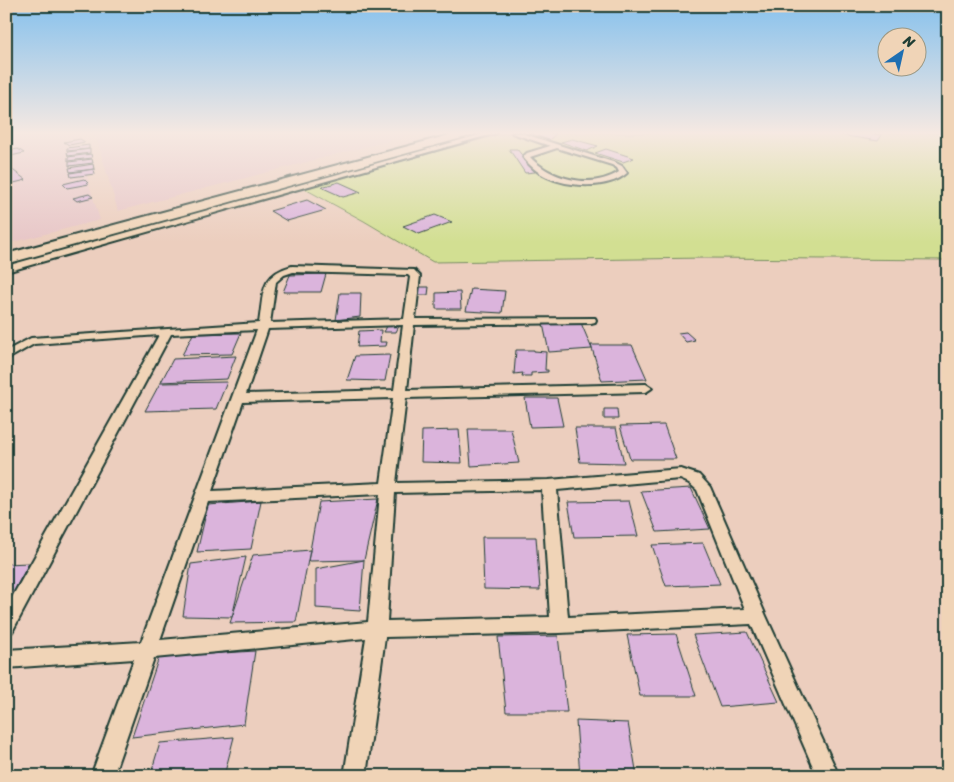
<svg xmlns="http://www.w3.org/2000/svg" width="954" height="782" font-family="Sriracha,sans-serif">
<style>
.built{fill:#e7c6c7}
.green{fill:#d2df92;stroke:#788e63}
.building{fill:#dbb4dc;stroke:#1f3d34}
.lines{fill:none;stroke-linecap:round;stroke-linejoin:round}
.minor-casing{stroke:#1f3d34;stroke-width:4}
.trunk-casing{stroke:#1f3d34;stroke-width:4}
.minor{fill:#f0d4b7;fill-rule:evenodd}
.trunk{fill:#f0d4b7;fill-rule:evenodd}
</style>
<rect width="100%" height="100%" fill="#eccebe"/>
<filter id="ink" filterUnits="userSpaceOnUse"><feTurbulence type="fractalNoise" baseFrequency=".02" numOctaves="2"/><feDisplacementMap in="SourceGraphic" scale="10" xChannelSelector="R" yChannelSelector="G"/><feConvolveMatrix kernelMatrix="1 2 1 2 8 2 1 2 1" color-interpolation-filters="sRGB"/></filter>
<g filter="url(#ink)">
<!-- built -->
<g class="built">
<polygon points="6,133 78,133 89,184 100,220 6,244"/>
<polygon points="95,133 419,133 118,211"/>
<polygon points="159,220 167,226 6,272 6,262"/>
</g>
<!-- green -->
<polygon class="green" points="505,133 948,133 948,260 705,258 433,262 364,221 303,188"/>
<!-- building -->
<g class="building">
<polygon points="529,133 553,133 556,134 549,140"/>
<polygon points="841,133 867,133 882,135 878,141 840,135"/>
<polygon points="80,139 85,142 69,145 64,142"/>
<polygon points="572,139 598,146 587,151 561,142"/>
<polygon points="89,145 89,149 67,151 67,148"/>
<polygon points="18,149 24,153 6,157 6,151"/>
<polygon points="90,149 90,153 68,156 67,152"/>
<polygon points="509,149 517,149 535,172 525,173"/>
<polygon points="606,149 634,158 623,162 595,153"/>
<polygon points="91,154 92,158 68,161 68,157"/>
<polygon points="92,159 93,163 69,166 69,162"/>
<polygon points="93,164 94,169 70,172 69,168"/>
<polygon points="6,165 26,180 6,185 8,178"/>
<polygon points="94,169 95,174 71,177 70,173"/>
<polygon points="84,179 89,184 67,188 63,184"/>
<polygon points="339,182 361,192 343,197 321,187"/>
<polygon points="89,194 93,197 77,201 73,198"/>
<polygon points="307,200 326,210 287,221 270,211"/>
<polygon points="435,215 452,222 419,234 403,226"/>
<polygon points="326,274 321,292 283,292 290,275"/>
<polygon points="415,287 429,287 428,295 413,295"/>
<polygon points="471,289 505,291 502,313 466,311"/>
<polygon points="460,292 461,309 436,309 436,293"/>
<polygon points="340,293 361,293 360,317 336,320"/>
<polygon points="581,323 592,349 549,352 543,324"/>
<polygon points="387,326 399,326 396,332 384,332"/>
<polygon points="381,330 380,342 387,342 386,346 357,347 359,331"/>
<polygon points="686,332 695,340 686,342 678,333"/>
<polygon points="241,333 232,354 182,355 193,334"/>
<polygon points="591,345 632,345 647,379 602,381"/>
<polygon points="516,350 534,350 534,351 546,352 545,370 548,370 548,372 531,373 531,376 522,376 523,373 514,374"/>
<polygon points="390,355 385,381 347,380 355,356"/>
<polygon points="236,356 227,379 161,382 173,359"/>
<polygon points="227,382 216,409 145,411 160,383"/>
<polygon points="525,398 557,398 563,426 530,427"/>
<polygon points="604,409 617,409 618,419 604,419"/>
<polygon points="664,425 676,459 630,459 620,426"/>
<polygon points="575,428 616,428 624,463 580,462"/>
<polygon points="468,429 511,429 519,463 471,466"/>
<polygon points="459,430 462,463 421,462 422,431"/>
<polygon points="691,488 710,529 657,532 641,491"/>
<polygon points="378,499 364,560 308,561 319,502"/>
<polygon points="261,501 251,549 197,552 208,505"/>
<polygon points="629,501 638,536 574,537 568,502"/>
<polygon points="482,537 536,537 540,590 484,589"/>
<polygon points="703,543 720,584 666,586 652,545"/>
<polygon points="310,550 296,622 230,623 253,555"/>
<polygon points="246,557 232,617 183,616 191,564"/>
<polygon points="364,560 360,611 316,608 316,569"/>
<polygon points="29,563 6,606 6,564"/>
<polygon points="747,632 779,702 720,707 693,635"/>
<polygon points="676,634 696,696 640,696 627,635"/>
<polygon points="558,636 567,712 506,712 498,637"/>
<polygon points="255,651 244,724 132,737 159,657"/>
<polygon points="576,721 628,723 637,776 580,776"/>
<polygon points="234,737 224,776 150,776 160,743"/>
</g>
<g class="lines">
<defs>
<g id="minor">
<polygon points="486,133 496,133 6,272 6,266"/>
<path d="M512 133H521L616 163 622 166 627 173C608 190 568 187 547 177 538 173 529 165 523 157L527 153 550 146ZM557 148 612 165 617 168 619 172C591 190 551 179 530 157Z"/>
<path d="M292 266 414 270 420 276 415 319 595 318 596 320 595 322 591 323 414 325 407 390 646 384 652 388 646 392 406 398 396 483 549 480 681 469 699 475 710 487 766 616 839 776H817L751 624 560 633 385 637 366 776H344L366 638 154 658 113 776H91L134 659 6 668V650L141 642 257 330 171 334 12 632 6 634V608L159 335 34 344 6 360V351L31 338 259 323C264 294 259 275 292 266ZM293 272 408 275 410 277 404 319 270 323 276 282 284 275ZM403 325 394 390 246 394 268 329ZM393 398 381 483 212 491 243 402ZM680 479 689 483 697 490 745 609 568 617 557 490ZM542 490 550 617 387 621 395 493ZM380 494 368 622 160 640 208 502Z"/>
</g>
<polygon id="trunk" points="457,133 474,133 473,135 6,264 6,254"/>
</defs>
<!-- minor casing -->
<use href="#minor" class="minor-casing"/>
<!-- trunk casing -->
<use href="#trunk" class="trunk-casing"/>
<!-- minor -->
<use href="#minor" class="minor"/>
<!-- trunk -->
<use href="#trunk" class="trunk"/>
</g>
</g>
<!-- sky -->
<linearGradient id="sky" x2="0" y2="1"><stop stop-color="#86c1ed"/><stop offset="0.55" stop-color="#f6e9e2"/><stop offset="1" stop-color="#f6e9e2" stop-opacity="0"/></linearGradient>
<rect width="954" height="242" fill="url(#sky)"/>
<!-- margin -->
<rect width="954" height="782" fill="none" stroke="#f0d4b7" stroke-width="25"/>
<rect x="12" y="12" width="929" height="757" fill="none" stroke="#1f3d34" stroke-width="2" filter="url(#ink)"/>
<!-- north arrow -->
<g transform="translate(902 52) rotate(34)"><circle r="24" fill="#f0d4b7" stroke="#9c9883"/>
<path d="M0-4L9 19L0 12L-9 19Z" fill="#1f6fb2"/>
<text y="-8" font-size="14" font-weight="bold" text-anchor="middle" fill="#1f3d34">N</text>
</g>
</svg>
